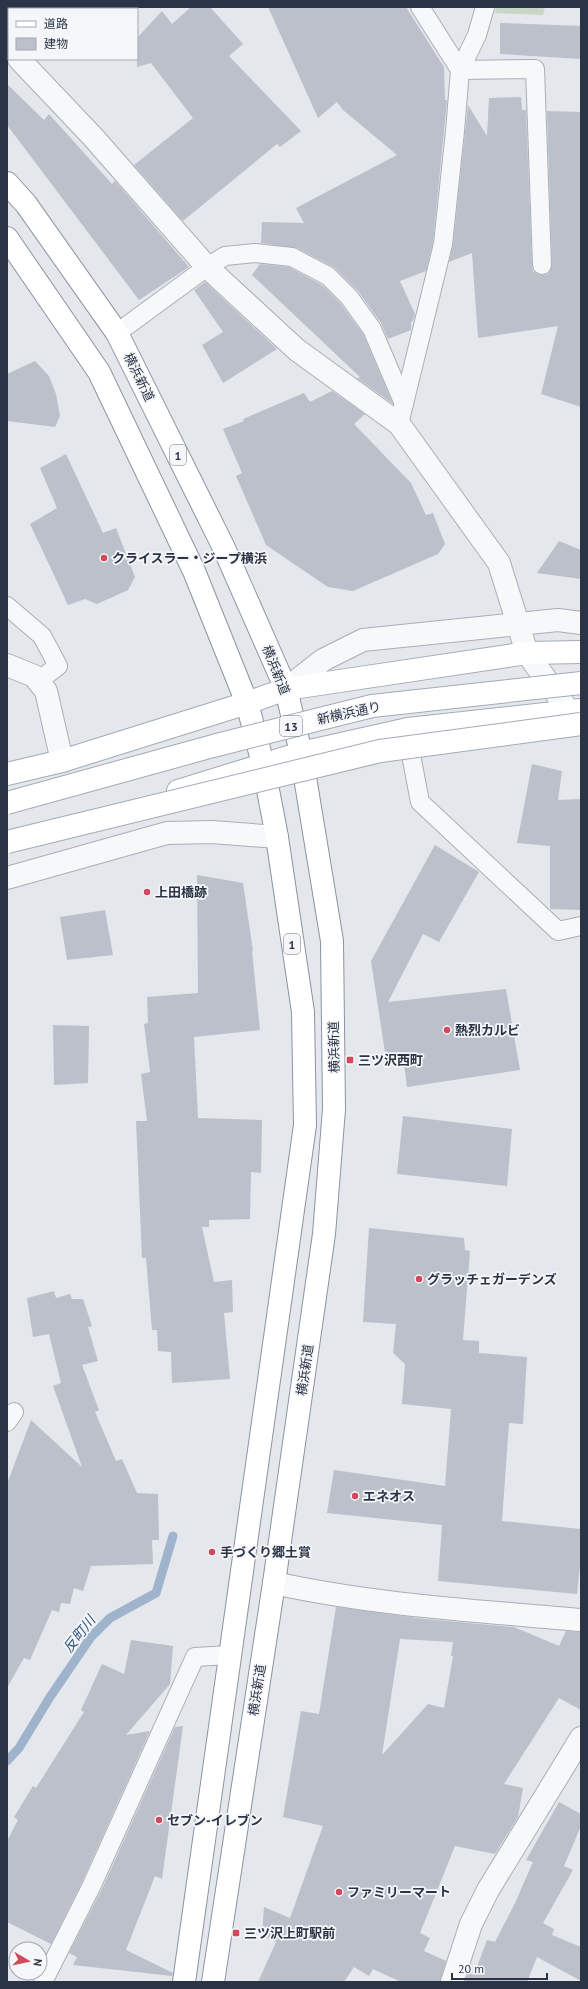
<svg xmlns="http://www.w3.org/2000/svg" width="588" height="1989" font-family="'PT Sans','Noto Sans JP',sans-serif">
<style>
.green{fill:#c9d6c5}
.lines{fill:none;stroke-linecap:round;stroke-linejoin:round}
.stream{stroke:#9fb4cc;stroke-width:9}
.building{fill:#bbc0ca;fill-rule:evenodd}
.lane-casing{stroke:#a9aeb7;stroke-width:20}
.street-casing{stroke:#a9aeb7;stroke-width:24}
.primary-casing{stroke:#a3abb8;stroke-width:24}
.highway-casing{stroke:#8b94a3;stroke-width:24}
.lane{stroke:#f7f8fa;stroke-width:18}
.street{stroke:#f7f8fa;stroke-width:22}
.primary{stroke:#fff;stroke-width:22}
.highway{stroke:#fff;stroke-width:22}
.primary-bridge-casing{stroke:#a3abb8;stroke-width:24;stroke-linecap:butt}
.primary-bridge{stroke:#fff;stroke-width:22}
.poi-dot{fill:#d1495b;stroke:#f4f6f9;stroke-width:1.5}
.labels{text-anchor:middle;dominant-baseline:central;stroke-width:3.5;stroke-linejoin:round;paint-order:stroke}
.shield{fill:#f4f6f9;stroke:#676e7b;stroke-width:1}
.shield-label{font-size:12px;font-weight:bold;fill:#2b3445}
.street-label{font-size:13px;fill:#2b3445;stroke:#f4f6f9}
.poi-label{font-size:13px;font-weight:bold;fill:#2b3445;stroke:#f4f6f9;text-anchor:start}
.water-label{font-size:14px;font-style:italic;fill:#34527a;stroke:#f4f6f9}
</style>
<rect width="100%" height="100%" fill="#e4e7ec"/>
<!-- green -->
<polygon class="green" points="496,7 545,7 543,15 495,13"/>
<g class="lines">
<!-- stream -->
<polyline class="stream" points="7,1761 19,1748 50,1697 91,1637 110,1618 156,1593 173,1536"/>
</g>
<!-- building -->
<g class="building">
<polygon points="191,7 210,7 243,44 229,56 301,131 280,147 277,144 183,221 134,165 193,118 151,63 137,67 137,38 162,11 172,24"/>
<polygon points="268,7 406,7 444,67 445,100 447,100 433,242 426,271 400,281 415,314 413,321 411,322 411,330 388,339 381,323 358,291 335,268 297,248 261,243 262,222 304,223 296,208 397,155 343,110 337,102 318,118"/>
<polygon points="500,23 581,26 581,59 500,54"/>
<polygon points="7,84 44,120 49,114 112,184 115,181 189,267 139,300 7,125"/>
<polygon points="521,97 522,110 526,110 532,265 533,271 537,274 543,275 548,274 552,265 547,111 581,112 581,407 541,394 558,326 478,338 472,253 449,262 453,245 468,105 487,136 489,98"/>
<polygon points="260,264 289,267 322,285 341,304 363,334 393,404 357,378 360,377 252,275"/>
<polygon points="205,282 277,349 223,383 202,345 223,332 194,290"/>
<polygon points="35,361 49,376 56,394 60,416 55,427 7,421 7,374"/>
<polygon points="332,391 365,414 354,424 411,483 426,515 433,513 445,544 438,554 353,591 328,587 266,545 236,476 242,473 223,429 244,421 243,419 304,393 310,402"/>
<polygon points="66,454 103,533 116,528 135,577 128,590 97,604 85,599 68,605 30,524 57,508 40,468"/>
<polygon points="559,541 581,550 581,579 537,573"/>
<polygon points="532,764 562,771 558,800 581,799 581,910 550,909 550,846 517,843"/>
<polygon points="435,845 479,872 439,942 423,934 388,1002 506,989 520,1070 407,1087 403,1057 386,1059 371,961"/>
<polygon points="197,875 243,883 253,951 252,951 260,1030 194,1037 198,1118 262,1120 261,1173 251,1172 250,1219 209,1220 209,1227 202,1227 214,1282 232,1280 233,1312 224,1313 230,1379 172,1383 171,1352 158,1351 157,1330 152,1330 146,1258 142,1258 136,1121 147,1121 141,1074 150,1072 144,1024 148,1023 147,997 198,993"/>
<polygon points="105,910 113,955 67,960 60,917"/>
<polygon points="53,1025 89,1026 88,1083 54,1085"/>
<polygon points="403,1116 512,1129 507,1186 397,1174"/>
<polygon points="369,1228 464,1238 465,1250 470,1251 463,1340 479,1341 479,1353 527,1357 523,1424 509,1423 502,1521 581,1529 581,1556 577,1594 438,1581 442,1525 327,1513 334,1470 445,1486 451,1409 402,1404 405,1364 393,1353 396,1324 363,1322"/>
<polygon points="54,1291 56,1298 70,1294 72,1299 83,1299 92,1326 88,1327 98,1361 82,1365 99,1410 95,1412 116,1461 122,1459 137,1493 158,1494 159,1540 152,1540 153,1564 91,1566 83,1591 74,1588 70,1604 61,1603 59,1612 52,1610 30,1660 24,1658 7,1688 7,1484 31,1420 82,1467 53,1386 61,1383 49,1334 33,1337 27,1298"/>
<path d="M336 1607 425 1619 514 1627 559 1646 566 1631 581 1632V1710L559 1698 504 1784 523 1788 518 1817 495 1854 455 1846 420 1933 430 1938 424 1951 446 1961 440 1982H401L373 1969 369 1976 354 1967 344 1982H258L276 1942 262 1935 264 1907 290 1918 323 1826 283 1817 301 1711 319 1714ZM400 1639 453 1642 451 1656H453L444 1708 428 1704 382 1755Z"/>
<polygon points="131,1640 173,1646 170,1684 126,1735 150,1731 82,1882 51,1944 7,1922 7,1841 18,1820 14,1817 33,1786 36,1788 84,1712 81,1710 102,1664 124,1674"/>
<polygon points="183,1726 162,1879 155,1876 126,1950 173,1973 172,1976 73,1965 77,1957 69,1953 101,1891 175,1727"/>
<polygon points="559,1802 581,1814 581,1826 564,1866 573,1870 543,1923 554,1929 552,1935 581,1947 581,1981 537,1957 527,1982 465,1982 468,1973 474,1975 487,1940 495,1942 515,1903 533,1862 526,1860"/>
</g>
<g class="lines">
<defs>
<g id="lane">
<polyline points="485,7 477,35 460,70 535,69 542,265"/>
<polyline points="117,333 207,267 225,256 255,253 292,257 328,276 349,297 372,329 404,404"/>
<polyline points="399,424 443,244 455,131 460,70 420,7"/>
<polyline points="7,606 42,636 58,666 38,681"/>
<polyline points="409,734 412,760 420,802 558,931 581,926"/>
<polyline points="7,1422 14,1412"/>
<polyline points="43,1982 91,1887 195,1657 230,1655"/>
</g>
<g id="street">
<polyline points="19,59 93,137 207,267 297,350 399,424 499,563 527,653 568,710"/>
<polyline points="7,665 34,676 46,691 62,761"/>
<polyline points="286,689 323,660 363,640 558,620 581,623"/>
<polyline points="7,878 167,833 212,832 277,837"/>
<path d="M274 1583C374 1605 479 1611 581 1620"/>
<polyline points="452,1982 471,1924 488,1890 581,1738"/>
</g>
<g id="primary">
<polyline points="7,774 62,761 247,703 286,689 527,653 581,652"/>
<polyline points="178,791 301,753 408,729 581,710"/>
</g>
<g id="highway">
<polyline points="7,183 26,204 117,333 223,546 286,689 301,753 332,941 334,1109 324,1234 274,1583 213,1982"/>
<polyline points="7,238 99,372 194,571 247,703 263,764 277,837 303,1012 305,1125 184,1982"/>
</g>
</defs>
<!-- lane casing -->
<use href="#lane" class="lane-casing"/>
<!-- street casing -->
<use href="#street" class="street-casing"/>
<!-- primary casing -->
<use href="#primary" class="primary-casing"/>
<!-- highway casing -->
<use href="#highway" class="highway-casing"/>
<!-- lane -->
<use href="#lane" class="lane"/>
<!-- street -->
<use href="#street" class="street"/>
<!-- primary -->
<use href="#primary" class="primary"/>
<!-- highway -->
<use href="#highway" class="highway"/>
<defs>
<g id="primary-bridge">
<polyline points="7,803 213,746 372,706 581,683"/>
<polyline points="7,842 380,751 581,724"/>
</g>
</defs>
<!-- primary-bridge casing -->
<use href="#primary-bridge" class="primary-bridge-casing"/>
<!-- primary-bridge -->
<use href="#primary-bridge" class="primary-bridge"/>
</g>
<!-- markers -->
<g class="poi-dot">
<circle cx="104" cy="558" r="4"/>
<circle cx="147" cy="892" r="4"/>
<circle cx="447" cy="1030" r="4"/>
<rect x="346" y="1056" width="8" height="8" rx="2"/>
<circle cx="419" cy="1279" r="4"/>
<circle cx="355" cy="1496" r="4"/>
<circle cx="212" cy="1552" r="4"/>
<circle cx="159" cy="1820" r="4"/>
<circle cx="339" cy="1892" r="4"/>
<rect x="232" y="1929" width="8" height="8" rx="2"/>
</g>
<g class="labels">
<!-- shield labels -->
<g class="shield">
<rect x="170" y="445" width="16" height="20" rx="3"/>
<rect x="280" y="716" width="22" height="20" rx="3"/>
<rect x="284" y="934" width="16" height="20" rx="3"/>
</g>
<g class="shield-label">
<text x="178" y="455">1</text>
<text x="291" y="726">13</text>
<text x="292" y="944">1</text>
</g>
<!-- street labels -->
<g class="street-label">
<text transform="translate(139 377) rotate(64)">横浜新道</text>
<text transform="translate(276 670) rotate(68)">横浜新道</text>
<text transform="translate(349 713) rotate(-12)">新横浜通り</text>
<text transform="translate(334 1047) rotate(-91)">横浜新道</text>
<text transform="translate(305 1370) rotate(-82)">横浜新道</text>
<text transform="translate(257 1690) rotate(-81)">横浜新道</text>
</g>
<!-- poi labels -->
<g class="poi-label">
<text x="112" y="558">クライスラー・ジープ横浜</text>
<text x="155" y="892">上田橋跡</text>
<text x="455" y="1030">熱烈カルビ</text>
<text x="358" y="1060">三ツ沢西町</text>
<text x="427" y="1279">グラッチェガーデンズ</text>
<text x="363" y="1496">エネオス</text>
<text x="220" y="1552">手づくり郷土賞</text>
<text x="167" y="1820">セブン-イレブン</text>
<text x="347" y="1892">ファミリーマート</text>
<text x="244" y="1933">三ツ沢上町駅前</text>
</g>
<!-- water labels -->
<g class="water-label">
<text transform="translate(79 1634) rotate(-52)">反町川</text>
</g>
</g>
<!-- border -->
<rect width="588" height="1989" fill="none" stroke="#2b3445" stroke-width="16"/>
<!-- legend -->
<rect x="8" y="8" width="130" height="52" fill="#f4f6f9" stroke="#a4a8b1"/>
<rect x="16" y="21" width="20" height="6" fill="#ffffff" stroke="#a4a8b1"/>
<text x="44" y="28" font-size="12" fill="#2b3445">道路</text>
<rect x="16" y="38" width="20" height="12" fill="#bbc0ca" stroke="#a4a8b1"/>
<text x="44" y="48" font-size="12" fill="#2b3445">建物</text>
<!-- north arrow -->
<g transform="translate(28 1961) rotate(99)"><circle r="19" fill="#f4f6f9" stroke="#a4a8b1"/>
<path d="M0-3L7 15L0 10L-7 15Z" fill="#d1495b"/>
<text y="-6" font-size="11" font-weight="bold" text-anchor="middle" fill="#2b3445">N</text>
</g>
<!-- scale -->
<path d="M452 1973v6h95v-6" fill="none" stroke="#2b3445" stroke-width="2"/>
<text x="458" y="1973" font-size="12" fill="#2b3445" stroke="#f4f6f9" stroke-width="3" paint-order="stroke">20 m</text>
</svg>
